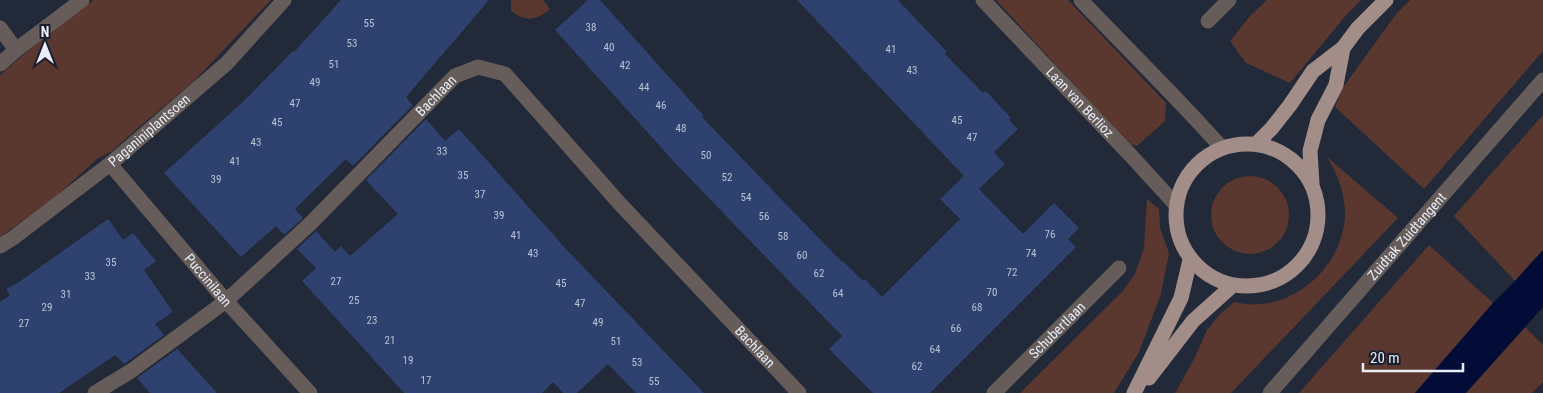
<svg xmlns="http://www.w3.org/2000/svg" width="1543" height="393" font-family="'Roboto Condensed',sans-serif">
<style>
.green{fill:#5a372f}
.water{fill:#030c36}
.building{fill:#2e416f}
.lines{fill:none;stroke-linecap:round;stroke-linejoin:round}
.minor{stroke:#665c59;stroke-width:15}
.major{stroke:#a28d89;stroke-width:15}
.labels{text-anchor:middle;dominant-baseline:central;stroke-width:4.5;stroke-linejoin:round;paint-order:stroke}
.number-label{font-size:11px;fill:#bac3d6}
.street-label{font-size:14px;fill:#e9eef9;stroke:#191f2e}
</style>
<rect width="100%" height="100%" fill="#222939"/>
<!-- green -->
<g class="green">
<polygon points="94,0 271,0 193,82 139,127 112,151 97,159 54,198 0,237 0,75 54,28"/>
<path d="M511 0H543L550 9C536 21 526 22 511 11Z"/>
<polygon points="996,0 1068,0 1166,103 1165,121 1137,146 1129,144"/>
<polygon points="1267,0 1361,0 1347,14 1290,83 1246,63 1230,41 1251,15"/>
<polygon points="1410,0 1543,0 1543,51 1424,189 1335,107 1342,89 1396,14"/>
<polygon points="1543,115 1543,250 1515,281 1454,216"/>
<path d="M1327 157 1398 218 1231 393H1175L1194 359 1207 330 1220 314 1234 302C1289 316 1346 267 1345 211 1344 191 1337 174 1327 157Z"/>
<circle cx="1250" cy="215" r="39"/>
<polygon points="1147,199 1159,209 1160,228 1169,253 1161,294 1139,352 1114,393 1020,393 1122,292 1135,274 1144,248"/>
<polygon points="1429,245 1493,303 1415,393 1299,393"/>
<polygon points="1525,327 1543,345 1543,382 1532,393 1466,393"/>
</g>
<!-- water -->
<polygon class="water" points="1543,250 1543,307 1466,393 1415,393 1493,303 1515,281"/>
<!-- building -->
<g class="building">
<polygon points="341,0 489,0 406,97 413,105 353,166 346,159 295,209 303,218 284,235 276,226 241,257 164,173 245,100 293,51 294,52"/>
<polygon points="588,0 600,0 704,116 702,117 842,262 843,261 863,281 865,279 882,297 960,219 940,199 964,176 797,0 898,0 947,52 945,54 983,93 986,91 1011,118 1009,120 1018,129 994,152 1005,164 979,189 1023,234 1054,203 1079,228 1068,239 1076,247 930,393 873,393 829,349 842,336 677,165 555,30"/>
<polygon points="426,119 445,141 459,129 566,249 704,393 636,393 608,364 577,393 563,393 553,382 542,393 404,393 302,281 316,268 297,249 316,231 335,252 341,246 350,256 398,214 366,180"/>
<polygon points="108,219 123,240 133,233 156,261 144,270 173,312 155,324 164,335 124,364 115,355 59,393 0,393 0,302 10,295 6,289 19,282"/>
<polygon points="177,349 217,393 150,393 137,378"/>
</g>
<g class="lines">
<!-- minor -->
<g class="minor">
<path id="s1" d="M983 0 1135 160 1176 205"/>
<path d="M1081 0C1128 50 1177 97 1222 148"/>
<polyline points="1208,21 1229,0"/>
<polyline points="0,28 16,50"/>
<polyline points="0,64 16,50 82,0"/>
<path id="s2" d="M110 164 226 301 310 393"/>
<path id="s3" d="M0 246 13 238 110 164 227 63 284 0"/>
<path id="s4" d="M95 393 131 371 226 301 311 223 455 76 478 67 505 74 621 205 799 393"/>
<path id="s5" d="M994 393 1119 268"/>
<path id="s6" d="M1270 393 1543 80"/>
</g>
<!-- major -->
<g class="major">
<circle cx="1247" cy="215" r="71"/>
<polyline points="1256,144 1272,128 1290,105 1313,71 1343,48 1358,28 1386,0"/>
<polyline points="1312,184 1310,151 1318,120 1336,85 1343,48"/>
<polyline points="1149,378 1193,321 1232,286"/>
<polyline points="1134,393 1181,298 1190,260"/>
</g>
</g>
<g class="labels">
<!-- number labels -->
<g class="number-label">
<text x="369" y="23">55</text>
<text x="591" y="27">38</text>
<text x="352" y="43">53</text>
<text x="609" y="47">40</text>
<text x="891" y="49">41</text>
<text x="334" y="64">51</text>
<text x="625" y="65">42</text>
<text x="912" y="70">43</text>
<text x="315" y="82">49</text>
<text x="644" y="87">44</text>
<text x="295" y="103">47</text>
<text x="661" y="105">46</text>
<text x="957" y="120">45</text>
<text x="277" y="122">45</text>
<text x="681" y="128">48</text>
<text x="972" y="137">47</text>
<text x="256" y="142">43</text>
<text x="442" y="151">33</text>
<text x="706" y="155">50</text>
<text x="235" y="161">41</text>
<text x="463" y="175">35</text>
<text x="727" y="177">52</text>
<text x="216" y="179">39</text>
<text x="480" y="194">37</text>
<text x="746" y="197">54</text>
<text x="499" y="215">39</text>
<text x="764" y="216">56</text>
<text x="1050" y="234">76</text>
<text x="516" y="235">41</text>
<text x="783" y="236">58</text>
<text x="533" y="253">43</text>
<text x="1031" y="253">74</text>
<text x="802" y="255">60</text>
<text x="111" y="262">35</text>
<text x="1012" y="272">72</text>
<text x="819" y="273">62</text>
<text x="90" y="276">33</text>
<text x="336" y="281">27</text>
<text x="561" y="283">45</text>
<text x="992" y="292">70</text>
<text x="838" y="293">64</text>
<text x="66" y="294">31</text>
<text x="354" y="300">25</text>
<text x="580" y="303">47</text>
<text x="47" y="307">29</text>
<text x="977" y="307">68</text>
<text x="372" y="320">23</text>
<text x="598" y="322">49</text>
<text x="24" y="323">27</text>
<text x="956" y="328">66</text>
<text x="390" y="340">21</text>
<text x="616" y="341">51</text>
<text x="935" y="349">64</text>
<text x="408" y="360">19</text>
<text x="637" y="362">53</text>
<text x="917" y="366">62</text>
<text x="426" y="380">17</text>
<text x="654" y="381">55</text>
</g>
<!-- street labels -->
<g class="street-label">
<text stroke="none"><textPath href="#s4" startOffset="454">Bachlaan</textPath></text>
<text stroke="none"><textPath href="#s1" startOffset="141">Laan van Berlioz</textPath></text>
<text stroke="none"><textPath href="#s3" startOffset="189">Paganiniplantsoen</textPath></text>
<text stroke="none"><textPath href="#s6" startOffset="208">Zuidtak Zuidtangent</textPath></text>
<text stroke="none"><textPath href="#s2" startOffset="152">Puccinilaan</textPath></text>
<text stroke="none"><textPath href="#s5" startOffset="89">Schubertlaan</textPath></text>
<text stroke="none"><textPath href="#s4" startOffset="904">Bachlaan</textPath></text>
</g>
</g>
<!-- north arrow -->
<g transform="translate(45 45)" stroke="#191f2e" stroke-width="4" paint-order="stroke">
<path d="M0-4L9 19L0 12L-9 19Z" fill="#e9eef9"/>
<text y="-8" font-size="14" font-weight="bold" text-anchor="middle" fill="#e9eef9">N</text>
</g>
<!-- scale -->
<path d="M1363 363v8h100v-8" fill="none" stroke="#e9eef9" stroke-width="2.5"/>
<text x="1370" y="363" font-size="15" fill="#e9eef9" stroke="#191f2e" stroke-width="4" paint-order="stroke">20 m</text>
</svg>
